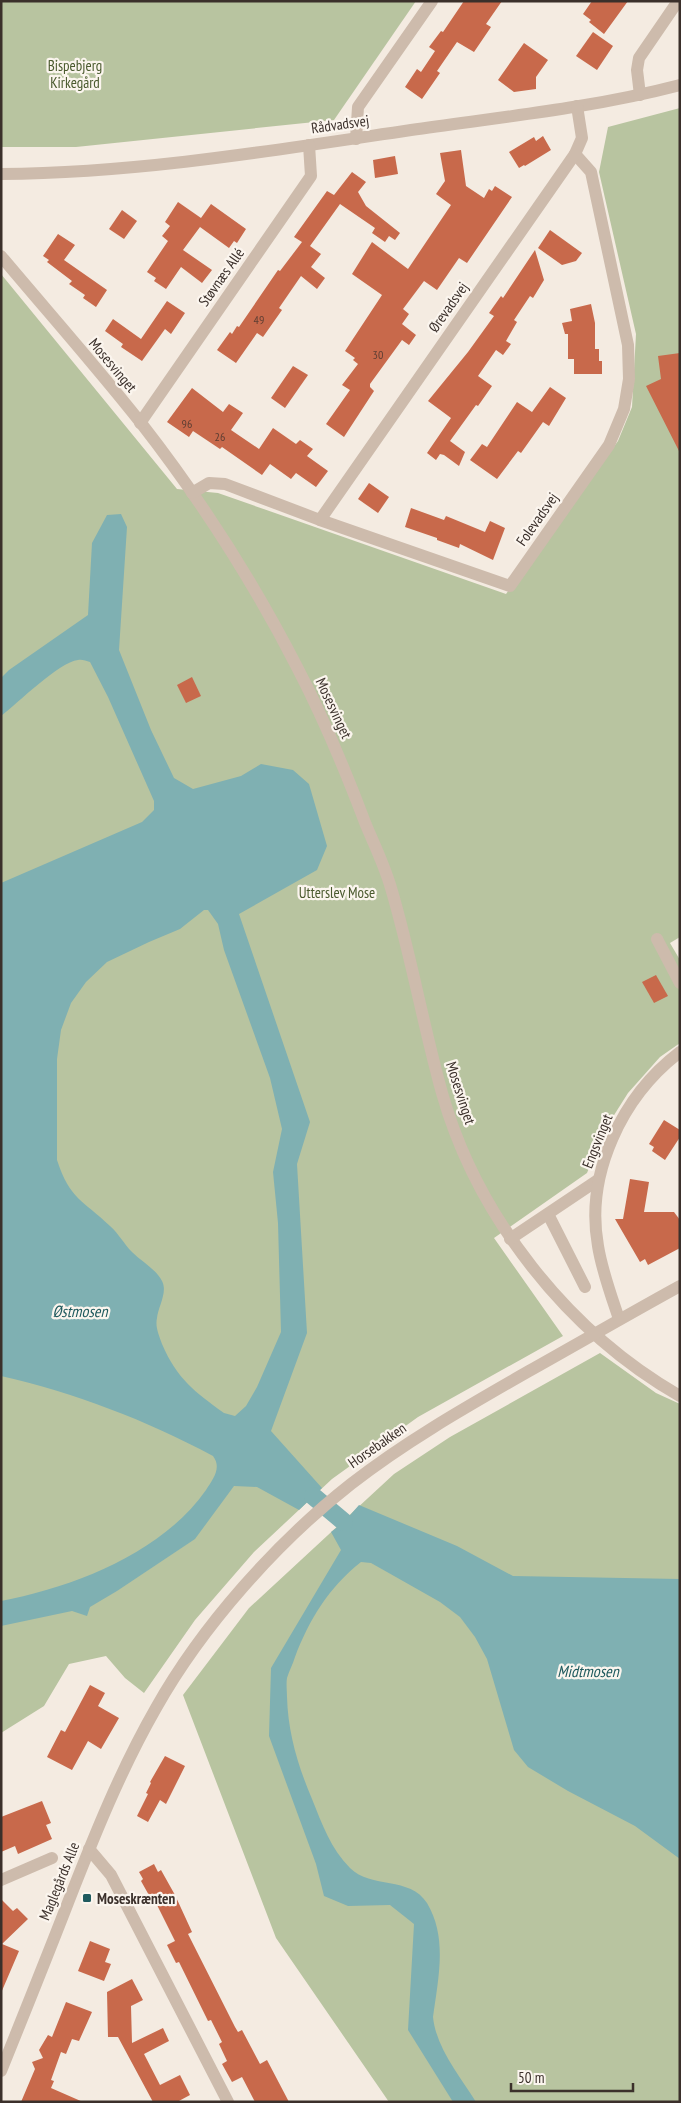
<svg xmlns="http://www.w3.org/2000/svg" width="681" height="2103" font-family="'PT Sans Narrow',sans-serif">
<style>
.green{fill:#b8c4a0}
.water{fill:#7fb0b2;fill-rule:evenodd}
.lines{fill:none;stroke-linecap:round;stroke-linejoin:round}
.canal{stroke:#7fb0b2;stroke-width:18}
.building{fill:#c8694b}
.minor{stroke:#cdbbac;stroke-width:12}
.poi-dot{fill:#1f5a5e;stroke:#fbf5ee;stroke-width:2}
.labels{text-anchor:middle;dominant-baseline:central;stroke-width:4.5;stroke-linejoin:round;paint-order:stroke}
.number-label{font-size:12px;fill:#5e3e33}
.park-label{font-size:15px;fill:#4a5a2e;stroke:#fbf5ee}
.street-label{font-size:15px;fill:#3b302b;stroke:#fbf5ee}
.poi-label{font-size:15px;font-weight:bold;fill:#3b302b;stroke:#fbf5ee;text-anchor:start}
.water-label{font-size:16px;font-style:italic;fill:#1f5a5e;stroke:#fbf5ee}
</style>
<rect width="100%" height="100%" fill="#f4ebe1"/>
<!-- green -->
<g class="green">
<polygon points="1,1 416,1 334,120 76,147 1,147"/>
<polygon points="680,108 680,937 670,943 680,960 680,1043 660,1057 628,1093 604,1131 587,1173 494,1238 563,1336 418,1417 332,1479 254,1552 195,1620 144,1693 125,1678 106,1656 69,1664 44,1706 1,1733 1,274 177,489 218,493 506,594 618,441 632,407 636,334 599,172 608,127"/>
<polygon points="600,1353 656,1393 680,1404 680,2102 389,2102 276,1938 183,1695 249,1608 394,1474 450,1437"/>
</g>
<!-- water -->
<g class="water">
<path d="M121 514 127 527 119 650 151 730 174 778 193 789 241 776 261 764 293 770 309 784 327 846 317 870 239 914 310 1122 297 1164 307 1333 271 1431 322 1488 299 1510 257 1487 234 1486 195 1539 117 1591 90 1607 87 1616 72 1611 1 1626V1601C74 1587 162 1553 206 1490 213 1479 222 1468 213 1456 146 1420 75 1393 1 1376V883L142 822 154 810V801L108 697 90 662C86 661 82 659 78 660 59 662 18 703 1 716V678L9 670 88 615 92 543 107 515ZM204 910H208L218 924 224 950 270 1078 282 1129 273 1172 278 1223 281 1332 257 1387 246 1406 235 1416 224 1413C195 1392 177 1379 162 1344 159 1335 155 1327 157 1318 158 1307 168 1292 162 1281 156 1269 142 1262 132 1252 124 1244 119 1234 110 1226 83 1200 70 1200 57 1160V1059L61 1030 71 1003 86 982 107 962 149 942 180 929Z"/>
<path d="M359 1505 457 1546 513 1576 680 1579V1859L635 1826 568 1791 528 1767 514 1750 487 1659 475 1637 460 1617 440 1602 387 1572 371 1563 361 1562C329 1587 309 1620 295 1657 293 1664 289 1671 287 1678 286 1684 287 1691 287 1697 288 1733 298 1766 312 1799 322 1824 331 1849 350 1868 371 1889 410 1876 427 1903 448 1938 438 1979 433 2017 436 2048 460 2076 476 2102H453L408 2030 414 1924 390 1905 348 1906 324 1896 316 1864 269 1736 271 1668 341 1550 331 1532 344 1522Z"/>
</g>
<g class="lines">
<!-- canal -->
<polyline class="canal" points="313,1496 344,1522"/>
</g>
<!-- building -->
<g class="building">
<polygon points="464,1 502,1 486,24 491,27 474,52 457,42 437,71 440,73 422,99 405,87 417,69 421,72 435,51 429,47 441,31 443,32"/>
<polygon points="592,1 628,1 604,34 589,22 591,20 583,14"/>
<polygon points="593,32 613,46 597,70 576,56"/>
<polygon points="524,43 548,60 536,77 536,89 514,92 498,80"/>
<polygon points="543,136 551,150 525,166 524,165 519,168 509,152 534,137 536,141"/>
<polygon points="461,150 466,186 484,198 489,189 492,191 495,186 512,197 467,263 459,258 437,290 424,281 403,309 409,314 402,324 416,335 409,345 402,340 370,384 370,387 374,391 344,437 326,424 350,390 342,385 358,364 353,360 355,358 345,351 382,295 352,274 372,242 408,269 451,205 436,194 445,181 440,153"/>
<polygon points="395,156 398,174 375,178 373,160"/>
<polygon points="352,172 366,182 358,192 366,206 400,233 395,240 389,236 385,242 372,233 375,228 340,204 310,246 321,254 311,267 325,278 317,289 301,276 279,308 282,310 263,337 257,333 236,363 217,350 230,332 232,334 237,326 239,327 278,270 280,271 302,242 294,237 327,191 334,195"/>
<polygon points="178,202 201,218 211,204 246,229 237,243 234,241 229,248 200,227 183,250 212,270 202,283 181,267 166,289 154,281 156,278 147,272 168,241 162,236 170,226 165,222"/>
<polygon points="122,210 137,221 124,239 109,229"/>
<polygon points="550,230 582,253 576,261 562,265 538,248"/>
<polygon points="58,234 75,245 64,260 107,290 96,307 83,298 85,295 69,284 72,281 47,262 49,260 43,256"/>
<polygon points="535,250 544,280 533,298 530,296 514,320 517,322 506,341 511,344 503,355 496,350 478,376 492,386 478,406 476,405 450,441 465,452 459,466 444,455 440,454 436,460 427,453 451,418 428,401 468,352 494,316 489,313 501,296 503,298"/>
<polygon points="167,301 185,313 171,334 165,329 142,361 121,347 123,344 105,331 113,319 141,339"/>
<polygon points="591,304 595,323 595,349 599,349 599,361 602,361 602,374 574,374 574,359 568,359 568,334 565,334 562,323 572,321 570,309"/>
<polygon points="680,353 680,453 646,386 661,379 658,356"/>
<polygon points="293,366 308,375 285,408 271,398"/>
<polygon points="550,387 566,398 549,426 543,422 521,453 518,451 497,479 470,460 482,444 487,447 517,402 532,412"/>
<polygon points="192,388 223,412 229,404 243,413 231,430 259,449 273,428 296,444 300,440 313,449 307,456 328,471 316,487 296,473 291,479 270,464 262,475 222,447 220,449 193,431 189,437 167,422"/>
<polygon points="369,483 389,497 378,513 358,499"/>
<polygon points="411,508 444,520 446,516 485,532 490,521 505,528 493,560 460,544 459,548 437,540 437,538 405,527"/>
<polygon points="192,677 201,696 186,703 177,685"/>
<polygon points="656,975 668,996 654,1003 642,982"/>
<polygon points="664,1120 680,1130 680,1137 665,1160 652,1151 654,1147 649,1144"/>
<polygon points="630,1179 649,1182 644,1212 674,1212 680,1220 680,1248 648,1265 645,1259 640,1262 615,1219 623,1219"/>
<polygon points="90,1685 105,1693 98,1706 119,1718 101,1749 88,1741 72,1770 47,1757 61,1730 65,1732"/>
<polygon points="165,1756 185,1766 166,1804 160,1800 148,1822 137,1816 148,1794 146,1793 151,1783 150,1782"/>
<polygon points="42,1801 51,1823 46,1825 52,1839 18,1854 15,1846 1,1852 1,1817"/>
<polygon points="154,1864 158,1872 161,1870 175,1895 192,1932 188,1934 235,2027 238,2032 242,2030 260,2064 267,2060 289,2102 255,2102 242,2077 232,2082 222,2064 227,2061 219,2044 222,2042 211,2020 208,2021 179,1962 176,1963 167,1945 175,1941 157,1905 155,1906 141,1881 143,1879 139,1872"/>
<polygon points="1,1899 13,1911 17,1908 28,1919 2,1944 19,1951 1,1993"/>
<polygon points="90,1941 110,1949 105,1962 111,1964 104,1981 78,1971"/>
<polygon points="132,1979 143,2000 131,2006 132,2043 163,2028 169,2041 144,2054 160,2085 180,2075 190,2095 177,2102 153,2102 118,2037 108,2037 107,1992"/>
<polygon points="66,2002 92,2012 79,2041 72,2039 66,2054 61,2052 51,2080 54,2081 51,2088 83,2102 21,2102 35,2069 32,2062 43,2058 39,2050 48,2035 52,2037"/>
</g>
<g class="lines">
<!-- minor -->
<g class="minor">
<polyline points="640,95 637,70 639,58 678,1"/>
<polyline points="356,139 358,107 432,1"/>
<path d="M1 174C138 173 276 150 411 130 501 117 592 108 680 85"/>
<path d="M1 256C48 312 96 366 141 423 201 500 254 583 298 669 324 719 346 772 366 825 375 846 385 867 391 888 411 955 423 1025 442 1093 477 1217 568 1332 680 1396"/>
<polyline points="140,423 311,176 309,145"/>
<polyline points="192,493 209,483 225,484 320,520 510,586 609,445 624,409 629,379 628,345 591,172 575,154"/>
<polyline points="320,520 575,154 582,138 577,106"/>
<polyline points="657,939 680,983"/>
<polyline points="548,1214 585,1287"/>
<polyline points="510,1239 598,1180"/>
<path d="M619 1319C611 1295 602 1271 598 1246 585 1174 622 1096 680 1052"/>
<polyline points="89,1849 111,1875 228,2102"/>
<polyline points="1,1880 52,1858"/>
<path d="M1 2071C24 2014 47 1957 69 1900 95 1834 121 1769 156 1708 202 1626 277 1542 351 1484 406 1441 468 1406 529 1371 579 1343 629 1314 680 1286"/>
</g>
</g>
<!-- markers -->
<rect class="poi-dot" x="82" y="1893" width="10" height="10" rx="2.5"/>
<g class="labels">
<!-- number labels -->
<g class="number-label">
<text x="259" y="319">49</text>
<text x="378" y="354">30</text>
<text x="187" y="423">96</text>
<text x="220" y="436">26</text>
</g>
<!-- park labels -->
<g class="park-label">
<text x="75" y="65">Bispebjerg<tspan x="75" dy="17">Kirkegård</tspan></text>
<text x="337" y="892">Utterslev Mose</text>
</g>
<!-- street labels -->
<g class="street-label">
<text transform="translate(340 124) rotate(-8)">Rådvadsvej</text>
<text transform="translate(221 277) rotate(-55)">Støvnæs Allé</text>
<text transform="translate(448 307) rotate(-55)">Ørevadsvej</text>
<text transform="translate(113 365) rotate(50)">Mosesvinget</text>
<text transform="translate(537 519) rotate(-55)">Folevadsvej</text>
<text transform="translate(334 708) rotate(65)">Mosesvinget</text>
<text transform="translate(461 1093) rotate(72)">Mosesvinget</text>
<text transform="translate(597 1141) rotate(-68)">Engsvinget</text>
<text transform="translate(377 1445) rotate(-35)">Horsebakken</text>
<text transform="translate(59 1881) rotate(-68)">Maglegårds Alle</text>
</g>
<!-- poi labels -->
<g class="poi-label">
<text x="97" y="1898">Moseskrænten</text>
</g>
<!-- water labels -->
<g class="water-label">
<text x="80" y="1311">Østmosen</text>
<text x="588" y="1671">Midtmosen</text>
</g>
</g>
<!-- border -->
<rect width="681" height="2103" fill="none" stroke="#3b302b" stroke-width="5"/>
<!-- scale -->
<path d="M511 2083v8h122v-8" fill="none" stroke="#3b302b" stroke-width="2.5"/>
<text x="518" y="2083" font-size="15" fill="#3b302b" stroke="#fbf5ee" stroke-width="4" paint-order="stroke">50 m</text>
</svg>
